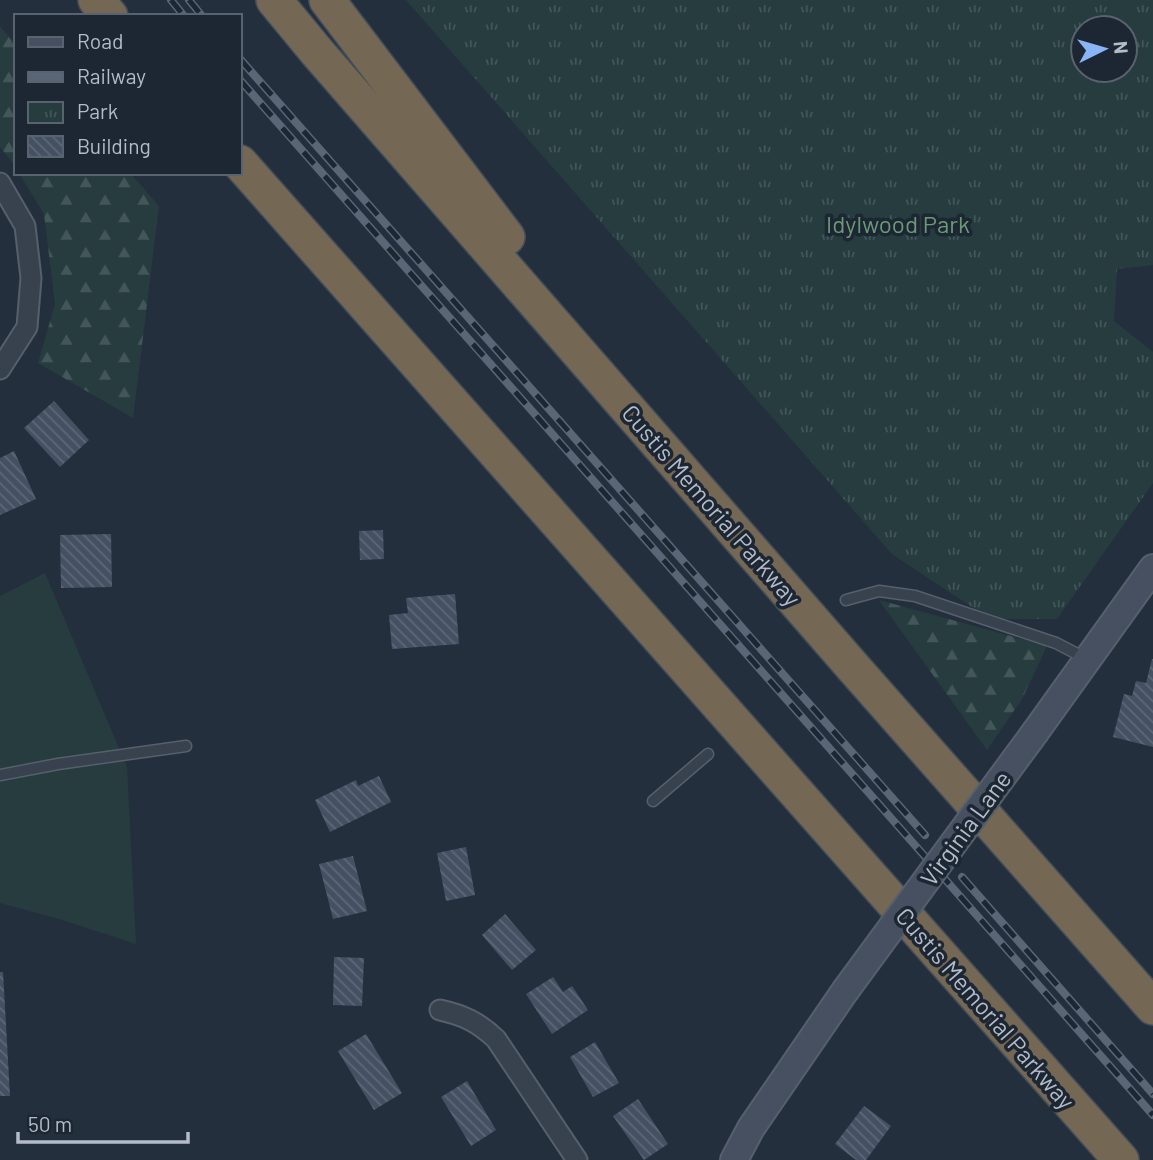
<svg xmlns="http://www.w3.org/2000/svg" width="1153" height="1160" font-family="Barlow,sans-serif">
<style>
.grass{fill:#263c3f}
.forest{fill:url(#forest-firs)}
.park{fill:url(#park-tufts);fill-rule:evenodd}
.building{fill:url(#building-back-hatch)}
.lines{fill:none;stroke-linecap:round;stroke-linejoin:round}
.lane-casing{stroke:#565f6c;stroke-width:13}
.street-casing{stroke:#565f6c;stroke-width:23}
.secondary-casing{stroke:#565f6c;stroke-width:30}
.highway-casing{stroke:#434c59;stroke-width:38}
.lane{stroke:#38414e;stroke-width:10}
.street{stroke:#38414e;stroke-width:19}
.secondary{stroke:#465061;stroke-width:26}
.highway{stroke:#746855;stroke-width:35}
.rail-casing{stroke:#5a6575;stroke-width:8}
.rail{stroke:#1d2633;stroke-width:5;stroke-dasharray:16;stroke-linecap:butt}
.secondary-bridge-casing{stroke:#565f6c;stroke-width:30;stroke-linecap:butt}
.secondary-bridge{stroke:#465061;stroke-width:26}
.labels{text-anchor:middle;dominant-baseline:central;stroke-width:7;stroke-linejoin:round;paint-order:stroke}
.park-label{font-size:24px;fill:#6b9a76;stroke:#1d2633}
.street-label{font-size:24px;fill:#b4bcc9;stroke:#1d2633}
</style>
<defs>
<pattern id="forest-firs" width="22" height="20" patternUnits="userSpaceOnUse" patternTransform="scale(1.75)"><rect width="22" height="20" fill="#263c3f"/><path d="M5 1l3.5 6h-7zM16 11l3.5 6h-7z" fill="#435659"/></pattern>
<pattern id="park-tufts" width="24" height="20" patternUnits="userSpaceOnUse" patternTransform="scale(1.75)"><rect width="24" height="20" fill="#263c3f"/><path d="M3 7l-1-3M5 7V3M7 7l1-3M15 17l-1-3M17 17v-4M19 17l1-3" fill="none" stroke="#435659"/></pattern>
<pattern id="building-back-hatch" width="6" height="6" patternUnits="userSpaceOnUse" patternTransform="scale(1.75)"><rect width="6" height="6" fill="#455162"/><path d="M-1 5l2 2M0 0l6 6M5-1l2 2" fill="none" stroke="#5d6877"/></pattern>
</defs>
<rect width="100%" height="100%" fill="#242f3e"/>
<!-- grass -->
<polygon class="grass" points="45,573 127,767 136,944 59,919 0,903 0,596"/>
<!-- forest -->
<g class="forest">
<polygon points="0,27 16,44 16,167 0,147"/>
<polygon points="19,173 130,173 159,206 133,418 38,363 55,304 44,214"/>
<polygon points="879,600 1047,646 1022,699 987,750"/>
</g>
<!-- park -->
<path class="park" d="M406 0H1153V265L1117 269 1114 321 1153 352V483L1057 619H990L892 554ZM1083 28H1125V70H1083Z"/>
<!-- building -->
<g class="building">
<polygon points="54,401 89,440 60,467 24,428"/>
<polygon points="14,451 36,499 0,515 0,458"/>
<polygon points="383,530 384,559 360,560 359,531"/>
<polygon points="111,534 112,587 61,588 60,535"/>
<polygon points="455,594 459,644 392,649 389,615 408,613 406,598"/>
<polygon points="1152,659 1153,659 1153,747 1113,737 1124,694 1132,696 1136,681 1146,683"/>
<polygon points="379,776 391,802 330,832 315,800 356,780 358,786"/>
<polygon points="466,847 475,895 446,901 437,853"/>
<polygon points="353,856 367,911 333,919 319,864"/>
<polygon points="505,914 536,950 512,970 482,935"/>
<polygon points="334,957 364,958 362,1006 333,1005"/>
<polygon points="0,972 3,972 10,1096 0,1096"/>
<polygon points="553,977 563,992 572,986 588,1010 552,1034 526,994"/>
<polygon points="366,1034 402,1093 374,1110 338,1051"/>
<polygon points="595,1042 619,1083 593,1097 570,1057"/>
<polygon points="467,1081 496,1130 471,1146 441,1097"/>
<polygon points="638,1099 668,1144 644,1160 613,1116"/>
<polygon points="864,1106 891,1126 866,1160 856,1160 835,1144"/>
</g>
<g class="lines">
<defs>
<g id="lane">
<polyline points="846,600 879,591 915,596 1056,643 1085,658"/>
<polyline points="0,775 58,764 186,746"/>
<polyline points="653,801 708,754"/>
</g>
<g id="street">
<polyline points="0,183 25,226 31,278 27,327 0,369"/>
<path d="M440 1010C463 1015 478 1022 496 1039L577 1160"/>
</g>
<g id="secondary">
<polyline points="1036,731 1153,568"/>
<polyline points="734,1160 751,1128 845,991"/>
</g>
<g id="highway">
<polyline points="96,0 110,16"/>
<polyline points="274,0 317,52 852,666 1153,1007"/>
<polyline points="327,0 507,237"/>
<polyline points="240,163 1121,1160"/>
</g>
</defs>
<!-- lane casing -->
<use href="#lane" class="lane-casing"/>
<!-- street casing -->
<use href="#street" class="street-casing"/>
<!-- secondary casing -->
<use href="#secondary" class="secondary-casing"/>
<!-- highway casing -->
<use href="#highway" class="highway-casing"/>
<!-- lane -->
<use href="#lane" class="lane"/>
<!-- street -->
<use href="#street" class="street"/>
<!-- secondary -->
<use href="#secondary" class="secondary"/>
<!-- highway -->
<use href="#highway" class="highway"/>
<defs>
<g id="rail">
<polyline points="171,0 184,16"/>
<polyline points="189,0 202,16"/>
<polyline points="240,59 925,835"/>
<polyline points="240,80 1153,1115"/>
<polyline points="962,877 1153,1094"/>
</g>
</defs>
<!-- rail casing -->
<use href="#rail" class="rail-casing"/>
<!-- rail -->
<use href="#rail" class="rail"/>
<defs>
<polyline id="secondary-bridge" points="845,991 1036,731"/>
</defs>
<!-- secondary-bridge casing -->
<use href="#secondary-bridge" class="secondary-bridge-casing"/>
<!-- secondary-bridge -->
<use href="#secondary-bridge" class="secondary-bridge"/>
</g>
<g class="labels">
<!-- park labels -->
<g class="park-label">
<text x="898" y="223">Idylwood Park</text>
</g>
<!-- street labels -->
<g class="street-label">
<text transform="translate(712 505) rotate(49)">Custis Memorial Parkway</text>
<text transform="translate(965 828) rotate(-54)">Virginia Lane</text>
<text transform="translate(986 1008) rotate(49)">Custis Memorial Parkway</text>
</g>
</g>
<!-- legend -->
<rect x="14" y="14" width="228" height="161" fill="#1d2633" stroke="#59626f" stroke-width="2"/>
<rect x="28" y="37" width="35" height="10" fill="#465061" stroke="#59626f" stroke-width="2"/>
<text x="77" y="49" font-size="21" fill="#b4bcc9">Road</text>
<rect x="28" y="72" width="35" height="10" fill="#5a6575" stroke="#59626f" stroke-width="2"/>
<text x="77" y="84" font-size="21" fill="#b4bcc9">Railway</text>
<rect x="28" y="102" width="35" height="21" fill="url(#park-tufts)" stroke="#59626f" stroke-width="2"/>
<text x="77" y="119" font-size="21" fill="#b4bcc9">Park</text>
<rect x="28" y="136" width="35" height="21" fill="url(#building-back-hatch)" stroke="#59626f" stroke-width="2"/>
<text x="77" y="154" font-size="21" fill="#b4bcc9">Building</text>
<!-- north arrow -->
<g transform="translate(1104 49) rotate(85)"><circle r="33" fill="#1d2633" stroke="#59626f" stroke-width="2"/>
<path d="M0-5L12 26L0 18L-12 26Z" fill="#8ab4f8"/>
<text y="-10" font-size="19" font-weight="bold" text-anchor="middle" fill="#b4bcc9">N</text>
</g>
<!-- scale -->
<path d="M18 1132v10h170v-10" fill="none" stroke="#b4bcc9" stroke-width="3.5"/>
<text x="28" y="1132" font-size="21" fill="#b4bcc9" stroke="#1d2633" stroke-width="5" paint-order="stroke">50 m</text>
</svg>
